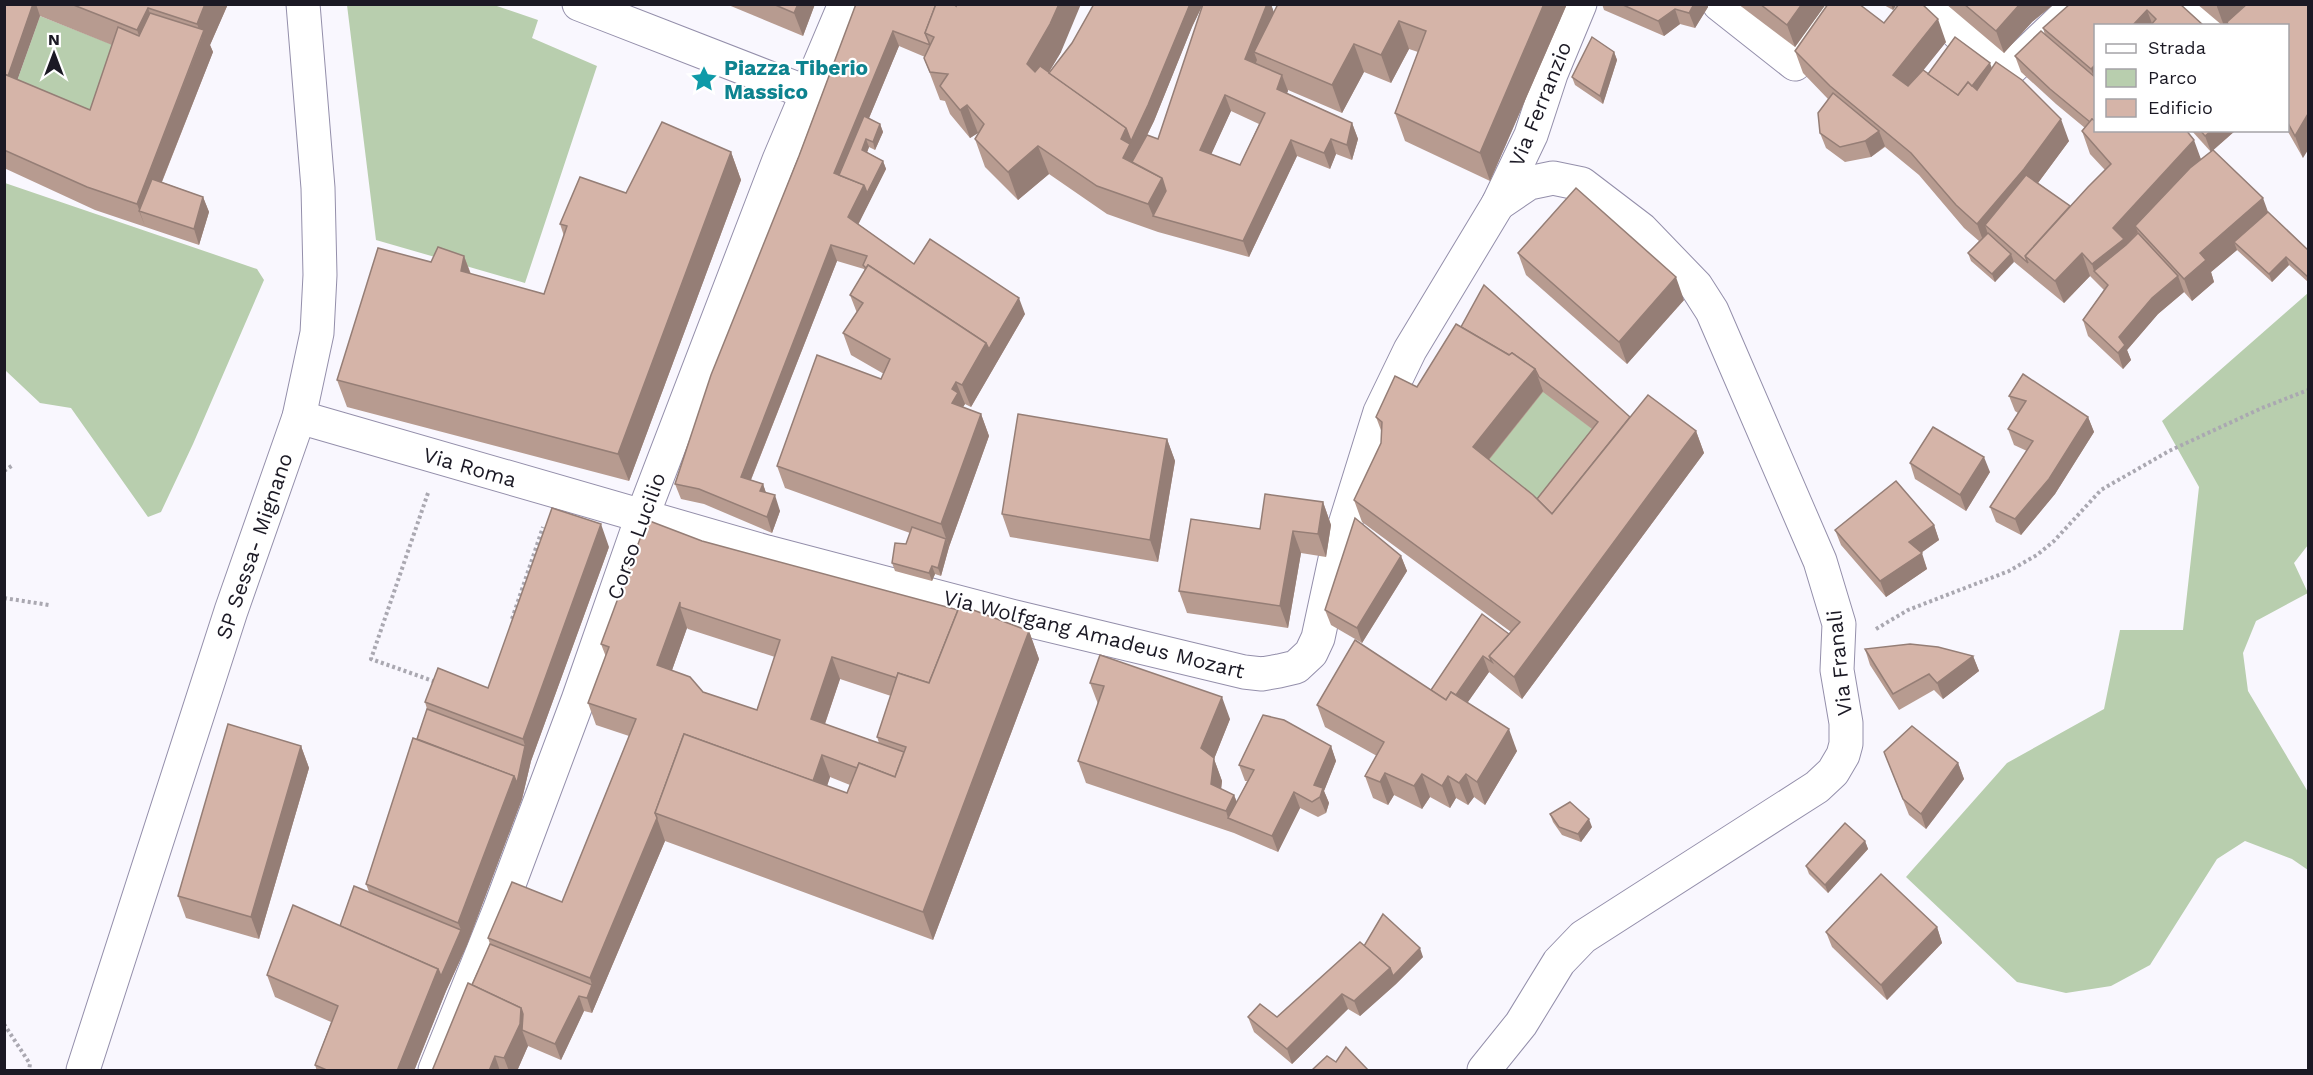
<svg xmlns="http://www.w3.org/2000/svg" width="2313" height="1075" font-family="'Work Sans',sans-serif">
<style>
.green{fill:#b8ceae}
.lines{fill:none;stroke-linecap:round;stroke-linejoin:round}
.minor-casing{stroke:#948fab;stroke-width:35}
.path{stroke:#aaa8b1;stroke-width:4;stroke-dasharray:3 3;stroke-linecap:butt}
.minor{stroke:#fff;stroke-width:33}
.wall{fill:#b79b90;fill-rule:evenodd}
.shaded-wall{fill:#957e76}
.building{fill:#d5b4a8;stroke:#957e76;stroke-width:1.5;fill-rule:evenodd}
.labels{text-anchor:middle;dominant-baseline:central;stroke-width:4.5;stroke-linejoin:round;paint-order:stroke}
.culture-label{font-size:21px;font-weight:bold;fill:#0d838f;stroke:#fff;text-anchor:start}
.street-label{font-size:21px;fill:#1b1924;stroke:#fff}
</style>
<rect width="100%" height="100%" fill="#f9f7fe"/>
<!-- green -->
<g class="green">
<polygon points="347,5 494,5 538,20 532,38 597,66 525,283 376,240"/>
<polygon points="40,16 126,50 98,132 12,95"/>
<polygon points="5,183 257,269 264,280 193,444 161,512 148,517 71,408 40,403 5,370"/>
<polygon points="2308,293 2308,545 2294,563 2308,593 2256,621 2243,653 2248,691 2308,792 2308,870 2292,859 2245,841 2217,859 2150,965 2111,986 2066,993 2017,982 1906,877 2007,763 2104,709 2120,630 2183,630 2199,487 2162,421"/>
<polygon points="1543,391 1603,437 1541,517 1481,469"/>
</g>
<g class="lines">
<defs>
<g id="minor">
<polyline points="579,4 808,93"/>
<polyline points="1719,4 1795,64 1838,4"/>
<polyline points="1929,4 1958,33 2009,70 2078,4"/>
<polyline points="2178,4 2204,26"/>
<polyline points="299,417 767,552 1015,617 1244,672 1262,674 1279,671 1296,667 1311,653 1318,638 1337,550 1380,412 1410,350 1498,204 1531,135 1551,74 1580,4"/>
<polyline points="83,1070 231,611 299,417 317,333 320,275 318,188 303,4"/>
<polyline points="435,1070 499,911 578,700 642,517 779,160 845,4"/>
<polyline points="1484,1070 1521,1024 1559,962 1583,937 1817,787 1833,772 1843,755 1846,744 1846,723 1837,670 1839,624 1820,561 1712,311 1696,286 1641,229 1582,184 1553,178 1529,183 1498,204"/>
</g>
</defs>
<!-- minor casing -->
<use href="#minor" class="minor-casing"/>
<!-- path -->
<g class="path">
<polyline points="4,471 13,465"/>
<polyline points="428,493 371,659 436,682"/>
<polyline points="4,598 49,605"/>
<polyline points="512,619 543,527"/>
<polyline points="1876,629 1908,610 2009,571 2037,555 2054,541 2101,490 2169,451 2262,408 2308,390"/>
<polyline points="4,1024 30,1064 29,1070"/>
</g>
<!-- minor -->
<use href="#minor" class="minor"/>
</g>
<!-- wall -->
<g class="wall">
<path d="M4 4H228L210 45 213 52 162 182 203 197 209 212 199 245 95 210 4 168ZM40 16 112 45 90 110 17 80Z"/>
<polygon points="726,4 815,4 803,36"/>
<path d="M856 4 1061 52 1049 72V73L1203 4 1192 27 1154 121 1143 144 1158 139 1203 4H1271L1274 13 1278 4H1567L1490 181 1405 141 1395 113 1418 52 1409 49 1391 83 1364 72 1342 113 1288 90 1287 93 1352 123 1358 139 1352 160 1336 154 1330 169 1297 156 1249 257 1158 232 1107 214 1049 174 1018 200 985 167 975 139 978 134V133L970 138 950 114 945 101 940 100 924 58 925 57 899 46 869 118 880 124 883 132 875 150 869 147 867 152 883 161 886 169 858 224 914 264 1025 314 971 407 965 404 963 407 981 414 989 436 949 547 941 576 935 574 932 581 895 571 892 563 906 544 910 533 785 488 777 466 881 379 884 374 851 355 843 333 857 313 850 295 865 271 864 269 837 261 751 480 763 484 766 493 780 511 772 533 704 504 681 499 675 484ZM1231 111 1259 124 1240 165 1211 154Z"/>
<polygon points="1602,4 1708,4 1708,7 1695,28 1680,24 1664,36 1604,10"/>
<polygon points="1738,4 1826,4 1795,47"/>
<polygon points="1882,4 1897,4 1893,10"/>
<polygon points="1946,4 2054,4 2032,22 2004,53"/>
<polygon points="2180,4 2203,25 2096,26 2096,130 2189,130 2187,132 2201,160 2268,212 2308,250 2308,282 2289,265 2272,282 2237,250 2211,272 2214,282 2192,301 2184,292 2158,314 2127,350 2131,360 2123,369 2088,336 2083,320 2104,290 2090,276 2064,303 2013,261 1995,282 1971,261 1968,253 1979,241 1964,228 1919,175 1885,147 1871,157 1845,162 1826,148 1820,133 1828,99 1803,73 1795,51 1884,23 1946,42 1923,70 1928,74 1992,68 2069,141 2038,183 2070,206 2105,170 2090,154 2082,131 2085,128 2056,104 2021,72 2015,56 2045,35 2043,28"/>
<polygon points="2197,4 2246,4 2239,11 2308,4 2303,158 2287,130 2288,26 2228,26 2227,23 2225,26 2223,26"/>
<polygon points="1614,52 1617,60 1603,104 1575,85 1572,77"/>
<polygon points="2191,130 2236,130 2211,152"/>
<polygon points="731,152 741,180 629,481 347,407 337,380 431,262 464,256 471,274 544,294 564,236 560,224 626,193"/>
<polygon points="1518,253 1684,300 1627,364 1526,275"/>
<path d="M1456 324 1630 417 1696 431 1704 453 1522 699 1489 672 1467 703 1517 751 1485 805 1474 797 1468 805 1456 798 1450 808 1430 797 1422 809 1394 795 1388 805 1373 798 1365 776 1377 756 1325 727 1317 705 1431 690 1511 632 1362 522 1354 500 1381 443 1382 433 1376 417 1417 387ZM1543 392 1592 429 1537 499 1489 460Z"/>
<polygon points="2009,396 2088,417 2094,432 2055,494 2021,535 1996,522 1990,507 2027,451 2014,445 2008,429 2018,413 2015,411"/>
<polygon points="1167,439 1175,461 1158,562 1010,537 1002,514"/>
<polygon points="1910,463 1990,472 1966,511 1915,479"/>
<polygon points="1323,502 1331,525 1326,557 1301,553 1288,628 1187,613 1179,591 1260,529"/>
<polygon points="1934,525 1939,540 1921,553 1927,569 1886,597 1841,545 1835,530"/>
<path d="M702 541 1029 631 1039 659 933 940 665 841 592 1013 584 1011 561 1060 528 1046 517 1071H432L490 944 488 938 562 902 629 736 596 725 588 703 606 657 601 644ZM687 628 688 629 775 657 757 710 703 692 672 670ZM840 679 891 696 877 737 879 743 825 724ZM830 777 850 785 847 793 827 786Z"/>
<polygon points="609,547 531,761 522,799 467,945 446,991 414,1071 317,1071 315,1065 331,1022 275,997 267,975 340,926 369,892 366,884 427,709 425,702 488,688"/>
<polygon points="1401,556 1407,571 1362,643 1331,625 1325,610"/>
<polygon points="1865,649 1973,656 1979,671 1943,699 1934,690 1899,710 1870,665"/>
<polygon points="1100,655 1230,719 1214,759 1222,781 1221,789 1234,795 1237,802 1247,781 1245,781 1239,765 1331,746 1336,761 1324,791 1329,803 1326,813 1318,817 1300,808 1278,852 1234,833 1086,783 1078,761 1098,704 1090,683"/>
<polygon points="301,746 309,768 259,939 186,918 178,896"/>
<polygon points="1884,752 1958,763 1964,779 1926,829 1909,815"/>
<polygon points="1550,814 1592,827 1581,842 1562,835 1553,822"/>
<polygon points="1865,841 1868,849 1828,893 1809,874 1806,866"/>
<polygon points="1937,927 1942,943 1887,1000 1832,947 1826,932"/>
<polygon points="1364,946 1423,957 1396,984 1360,1016 1348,1009 1292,1064 1254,1032 1248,1017 1277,1017"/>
</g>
<!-- shaded-wall -->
<g class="shaded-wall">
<polygon points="33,4 36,4 40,16 12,95 6,79"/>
<polygon points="205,4 228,4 210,45 213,52 149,214 139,211 145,226 137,204 202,37 197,24"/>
<polygon points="798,4 815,4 803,36 794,13"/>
<polygon points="1059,4 1081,4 1061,52 1037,92 1027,64"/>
<polygon points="1190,4 1203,4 1192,27 1154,121 1135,159 1140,172 1123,158 1121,139"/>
<polygon points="1267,4 1271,4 1275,16 1254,52 1257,60 1251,75 1245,59"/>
<polygon points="1544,4 1567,4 1490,181 1480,153"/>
<polygon points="1694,4 1708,4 1708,7 1695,28 1689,13"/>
<polygon points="1802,4 1826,4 1795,47 1787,25"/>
<polygon points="1891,4 1897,4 1893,10"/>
<polygon points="2020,4 2054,4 2032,22 2004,53 1996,31"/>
<polygon points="2216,4 2246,4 2225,26 2224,26"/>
<polygon points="148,8 158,36 147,58 137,30"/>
<polygon points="1675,9 1680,24 1664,36 1658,21"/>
<polygon points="2147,10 2153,26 2132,26"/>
<polygon points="1938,19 1946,42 1902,97 1893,75"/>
<polygon points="1399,21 1409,49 1391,83 1381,55"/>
<polygon points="893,31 899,46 842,183 834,173"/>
<polygon points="1354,44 1364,72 1342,113 1332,85"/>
<polygon points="1614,52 1617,60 1603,104 1600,96"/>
<polygon points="1990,63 1996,79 1960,101"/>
<polygon points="2096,64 2096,83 2091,69"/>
<polygon points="1282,75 1288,91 1282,104 1277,89"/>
<polygon points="1225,95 1231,111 1206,166 1200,150"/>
<polygon points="967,105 978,133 970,138 960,110"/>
<polygon points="2308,114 2308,150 2303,158 2295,136"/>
<polygon points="2061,119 2069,141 2032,191 1985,225 1990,240 1985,246 1977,224"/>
<polygon points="1352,123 1358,139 1352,160 1347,145"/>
<polygon points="880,124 883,132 875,150 873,142"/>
<polygon points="2212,130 2236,130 2211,152 2205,136"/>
<polygon points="1879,131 1885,146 1871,157 1865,141"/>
<polygon points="866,139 869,147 865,158 862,150"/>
<polygon points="1331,139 1336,154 1330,169 1324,153"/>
<polygon points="1291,140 1297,156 1249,257 1243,241"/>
<polygon points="2194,140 2202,162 2135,226 2138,232 2126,245 2132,261 2094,271 2092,264 2113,228"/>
<polygon points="1038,146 1049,174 1018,200 1008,172"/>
<polygon points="731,152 741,180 629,481 618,454"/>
<polygon points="883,161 886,169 854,233 848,217 864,185"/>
<polygon points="1162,178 1172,206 1153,216 1148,204"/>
<polygon points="203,197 209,212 199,245 194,229"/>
<polygon points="2263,198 2271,220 2234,242 2237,250 2211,272 2214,282 2192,301 2184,279 2200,253"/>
<polygon points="831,245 837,261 746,492 741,477"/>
<polygon points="2082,253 2090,276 2064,303 2055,281"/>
<polygon points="2011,254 2014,262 1995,282 1992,274"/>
<polygon points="464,256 474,284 461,271"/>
<polygon points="2286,257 2289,265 2272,282 2269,274"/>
<polygon points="2178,276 2184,292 2158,314 2127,350 2131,360 2123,369 2118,353 2119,337 2152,298"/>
<polygon points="1676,277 1684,300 1627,364 1619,342"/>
<polygon points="1019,298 1025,314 971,407 962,385 986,343"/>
<polygon points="1535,369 1543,391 1481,469 1473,447"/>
<polygon points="956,382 965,404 963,407 966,415 952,403 952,389"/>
<polygon points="981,414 989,436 949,547 941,524"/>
<polygon points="2088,417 2094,432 2055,494 2021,535 2015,519"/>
<polygon points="1696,431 1704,453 1522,699 1514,677"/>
<polygon points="1167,439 1175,461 1158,562 1150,540"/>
<polygon points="1984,457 1990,472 1966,511 1960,495"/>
<polygon points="763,484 768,499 760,491"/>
<polygon points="775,495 780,511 772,533 767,517"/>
<polygon points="1323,502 1331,525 1326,557 1318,534"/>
<polygon points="601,524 609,547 531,761 522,799 467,945 446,991 414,1071 397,1071 438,969 461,930 458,923 525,746 523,739"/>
<polygon points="1934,525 1939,540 1915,557 1909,542"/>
<polygon points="1293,531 1301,553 1288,628 1280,606"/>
<polygon points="946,539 949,547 941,576 938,568"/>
<polygon points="1922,553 1927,569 1886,597 1880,581"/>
<polygon points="1401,556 1407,571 1362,643 1357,628"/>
<polygon points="932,566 935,574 932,581 929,573"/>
<polygon points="680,602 680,607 687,628 666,687 657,665"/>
<polygon points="1029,631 1039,659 933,940 923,912"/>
<polygon points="1483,656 1489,672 1454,722 1448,706"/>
<polygon points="1973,656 1979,671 1943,699 1937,683"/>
<polygon points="832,657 840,679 819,741 811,719"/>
<polygon points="1222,697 1230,719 1214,759 1222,781 1219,807 1211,784 1201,748"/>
<polygon points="1509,729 1517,751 1485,805 1477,782"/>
<polygon points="301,746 309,768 259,939 251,917"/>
<polygon points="1331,746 1336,761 1324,791 1329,803 1326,813 1314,785"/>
<polygon points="822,755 830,777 820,807 812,785"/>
<polygon points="1958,763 1964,779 1926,829 1921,814"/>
<polygon points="1385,773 1394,795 1388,805 1380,782"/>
<polygon points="1422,774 1430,797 1422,809 1414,786"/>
<polygon points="1466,774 1474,797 1468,805 1459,783"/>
<polygon points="1448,776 1456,798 1450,808 1442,786"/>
<polygon points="1294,792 1300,808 1278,852 1272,836"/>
<polygon points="1234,795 1242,817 1228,818 1226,811"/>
<polygon points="657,818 665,841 592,1013 587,998 592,985 590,978"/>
<polygon points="1589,819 1592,827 1581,842 1578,834"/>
<polygon points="1865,841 1868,849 1828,893 1825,885"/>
<polygon points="1937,927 1942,943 1887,1000 1881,985"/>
<polygon points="1420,948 1423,957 1396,984 1360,1016 1354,1001 1390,968"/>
<polygon points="1342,994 1348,1009 1292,1064 1287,1049"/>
<polygon points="579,996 584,1011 561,1060 555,1044"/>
<polygon points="521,1008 529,1030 522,1030 528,1046 517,1071 509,1071 504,1058"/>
<polygon points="495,1056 500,1071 489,1071"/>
</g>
<!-- building -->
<g class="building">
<polygon points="4,4 33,4 8,76 4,74"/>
<polygon points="71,4 205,4 197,24 148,8 137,30"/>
<polygon points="773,4 798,4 794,13"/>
<polygon points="856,4 936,4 925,33 930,45 893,31 834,173 864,185 848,217 914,264 930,239 1019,298 989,349 986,343 868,265 866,268 863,265 867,256 831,245 741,477 763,484 760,491 775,495 767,517 699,489 675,484 711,375 799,156"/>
<polygon points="936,4 953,4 956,6 956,4 1059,4 1050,24 1027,64 1035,72 1040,66 1126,128 1121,139 1130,144 1123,158 1162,178 1148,204 1097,186 1038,146 1008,172 975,139 984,124 967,105 960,110 940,86 948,74 930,72 924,58 934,37 925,33"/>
<polygon points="1094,4 1190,4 1148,105 1131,141 1126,128 1049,73 1072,43"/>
<path d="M1203 4H1267L1245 59 1282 75 1277 89 1352 123 1347 145 1331 139 1324 153 1291 140 1243 241 1153 216 1166 191 1162 178 1132 162 1147 135 1158 139ZM1225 95 1265 113 1240 165 1200 150Z"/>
<polygon points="1278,4 1544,4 1480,153 1395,113 1426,31 1399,21 1381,55 1354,44 1332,85 1254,52"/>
<polygon points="1621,4 1694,4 1689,13 1675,9 1658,21"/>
<polygon points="1760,4 1802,4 1787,25"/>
<polygon points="1828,4 1859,4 1884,23 1899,4 1922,4 1938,19 1893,75 1908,86 1923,70 1958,95 1968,82 1977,90 1996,62 2022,80 2061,119 2024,169 1977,224 1956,205 1911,153 1830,86 1795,51"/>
<polygon points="1964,4 2020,4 1996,31"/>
<polygon points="2070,4 2180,4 2203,25 2150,26 2156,19 2147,10 2132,26 2096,26 2096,64 2091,69 2043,28"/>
<polygon points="2247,4 2308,4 2308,114 2295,136 2288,123 2288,26 2229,26 2227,22"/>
<polygon points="150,13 204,30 137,204 87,187 4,150 4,74 90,110 118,27 139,36"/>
<polygon points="2041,31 2096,78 2096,122 2092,119 2090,122 2050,89 2015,56"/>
<polygon points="1592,37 1614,52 1600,96 1572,77"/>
<polygon points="1955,37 1990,63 1972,86 1968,82 1958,95 1928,74"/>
<polygon points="1833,93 1879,131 1865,141 1840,147 1820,133 1818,113"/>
<polygon points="864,116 880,124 873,142 866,139 862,150 883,161 867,193 864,185 839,175"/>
<polygon points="2092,119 2096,122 2096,130 2186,130 2194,140 2113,228 2124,239 2092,264 2082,253 2055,281 2025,256 2088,187 2111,164 2082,131"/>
<polygon points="662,122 731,152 618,454 337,380 378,248 431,262 438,247 464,256 461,271 544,294 567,226 560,224 580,177 626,193"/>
<polygon points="2200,130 2212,130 2205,136"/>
<polygon points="2213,150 2263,198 2200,253 2206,260 2184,279 2135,226 2190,168"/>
<polygon points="2026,175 2070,206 2025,256 2028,263 1985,225"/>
<polygon points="152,179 203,197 194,229 139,211"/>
<polygon points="1576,188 1676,277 1619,342 1518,253"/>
<polygon points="2268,212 2308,250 2308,277 2286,257 2269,274 2234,242"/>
<polygon points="1988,233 2011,254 1992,274 1968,253"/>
<polygon points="2138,233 2178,276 2152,298 2119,337 2125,345 2118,353 2083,320 2108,285 2094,271 2126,245"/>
<polygon points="868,265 986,343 962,385 956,382 952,389 958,393 952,403 981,414 941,524 777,466 817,355 881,379 890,359 843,333 863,303 850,295"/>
<polygon points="1484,285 1630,417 1552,514 1537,499 1598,422 1539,377 1535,369 1512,353 1509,355 1461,327"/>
<polygon points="1456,324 1509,355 1512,353 1535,369 1473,447 1533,495 1552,514 1648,395 1696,431 1514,677 1489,656 1520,622 1354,500 1381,443 1382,422 1376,417 1395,376 1417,387"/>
<polygon points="2023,374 2088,417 2049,479 2015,519 1990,507 2033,441 2008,429 2026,401 2009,396"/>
<polygon points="1018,414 1167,439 1150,540 1002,514"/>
<polygon points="1933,427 1984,457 1960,495 1910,463"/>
<polygon points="1896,481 1934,525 1909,542 1922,553 1880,581 1835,530"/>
<polygon points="1265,494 1323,502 1318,534 1293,531 1280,606 1179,591 1191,519 1260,529"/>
<polygon points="552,508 601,524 523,739 425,702 438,668 488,688"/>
<polygon points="1355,518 1401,556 1357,628 1325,610"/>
<path d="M647 520 702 541 958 610 929 683 898 673 897 678 832 657 811 719 904 752 895 777 859 763 857 768 822 755 813 781 684 734 655 813 657 818 590 978 488 938 512 882 562 902 636 719 588 703 609 647 601 644ZM680 602V607L780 640 757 710 703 692 690 677 657 665Z"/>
<polygon points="912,527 946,539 938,568 932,566 929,573 892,563 895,543 906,544"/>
<polygon points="960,605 1029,631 923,912 655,813 684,734 847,793 859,763 895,777 906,747 877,737 898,673 929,683"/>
<polygon points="1482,614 1509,634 1489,656 1492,662 1483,656 1456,695 1451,692 1446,700 1431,690"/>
<polygon points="1355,640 1446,700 1451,692 1509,729 1477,782 1466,774 1459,783 1448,776 1442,786 1422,774 1414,786 1385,773 1380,782 1365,776 1384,742 1317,705"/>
<polygon points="1910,644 1938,647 1973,656 1937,683 1929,674 1893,694 1865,649"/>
<polygon points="1100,655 1222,697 1201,748 1214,758 1211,784 1234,795 1226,811 1078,761 1104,686 1090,683"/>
<polygon points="427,709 525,746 517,783 514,776 417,739"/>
<polygon points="1263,715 1284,720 1331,746 1314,785 1323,788 1320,797 1312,802 1294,792 1272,836 1228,818 1254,770 1239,765"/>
<polygon points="228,724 301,746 251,917 178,896"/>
<polygon points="1912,726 1958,763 1921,814 1903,799 1884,752"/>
<polygon points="413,738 514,776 458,923 366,884"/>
<polygon points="1570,802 1589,819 1578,834 1559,827 1550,814"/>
<polygon points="1845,823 1865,841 1825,885 1806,866"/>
<polygon points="1881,874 1937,927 1881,985 1826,932"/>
<polygon points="354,886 461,930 441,976 438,969 340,926"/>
<polygon points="293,905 438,969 397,1071 329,1071 315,1065 338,1006 267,975"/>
<polygon points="1383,914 1420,948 1393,976 1390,968 1364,946"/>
<polygon points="1360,942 1390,968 1354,1001 1342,994 1287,1049 1248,1017 1260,1004 1277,1017"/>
<polygon points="490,944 592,985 587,998 579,996 555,1044 522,1030 523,1014 521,1008 472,985"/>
<polygon points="468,983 521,1008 520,1024 504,1058 495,1056 489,1071 432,1071"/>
<polygon points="1346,1047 1369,1071 1311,1071 1327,1056 1336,1062"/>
</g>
<!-- icons -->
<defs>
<symbol id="sight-bare" viewBox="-9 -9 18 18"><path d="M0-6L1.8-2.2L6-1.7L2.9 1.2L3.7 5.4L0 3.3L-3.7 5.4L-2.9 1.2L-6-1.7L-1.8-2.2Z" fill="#0f9aa8" stroke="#fff" stroke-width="2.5" paint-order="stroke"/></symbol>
</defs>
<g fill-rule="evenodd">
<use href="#sight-bare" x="685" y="60" width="38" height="38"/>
</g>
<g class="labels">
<!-- culture labels -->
<g class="culture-label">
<text x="724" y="67">Piazza Tiberio<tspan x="724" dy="24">Massico</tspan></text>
</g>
<!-- street labels -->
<g class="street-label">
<text transform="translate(1540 104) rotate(-68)">Via Ferranzio</text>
<text transform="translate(470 467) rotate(16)">Via Roma</text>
<text transform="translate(636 536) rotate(-70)">Corso Lucilio</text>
<text transform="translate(254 546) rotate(-71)">SP Sessa- Mignano</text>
<text transform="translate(1094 634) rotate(14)">Via Wolfgang Amadeus Mozart</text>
<text transform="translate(1839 663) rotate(-96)">Via Franali</text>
</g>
</g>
<!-- border -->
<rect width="2313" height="1075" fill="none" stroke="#1b1924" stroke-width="12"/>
<!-- legend -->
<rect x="2094" y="24" width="195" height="108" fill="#ffffff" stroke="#a4a3a7" stroke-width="1.5"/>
<rect x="2106" y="44" width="30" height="9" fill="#ffffff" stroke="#a4a3a7" stroke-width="1.5"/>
<text x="2148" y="54" font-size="18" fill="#1b1924">Strada</text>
<rect x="2106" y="69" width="30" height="18" fill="#b8ceae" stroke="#a4a3a7" stroke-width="1.5"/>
<text x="2148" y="84" font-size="18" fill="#1b1924">Parco</text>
<rect x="2106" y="99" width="30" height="18" fill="#d5b4a8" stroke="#a4a3a7" stroke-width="1.5"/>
<text x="2148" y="114" font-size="18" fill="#1b1924">Edificio</text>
<!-- north arrow -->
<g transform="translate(54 54)" stroke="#ffffff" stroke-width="4.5" paint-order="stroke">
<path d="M0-4.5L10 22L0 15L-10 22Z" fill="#1b1924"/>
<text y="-9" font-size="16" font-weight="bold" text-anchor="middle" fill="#1b1924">N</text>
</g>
</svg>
